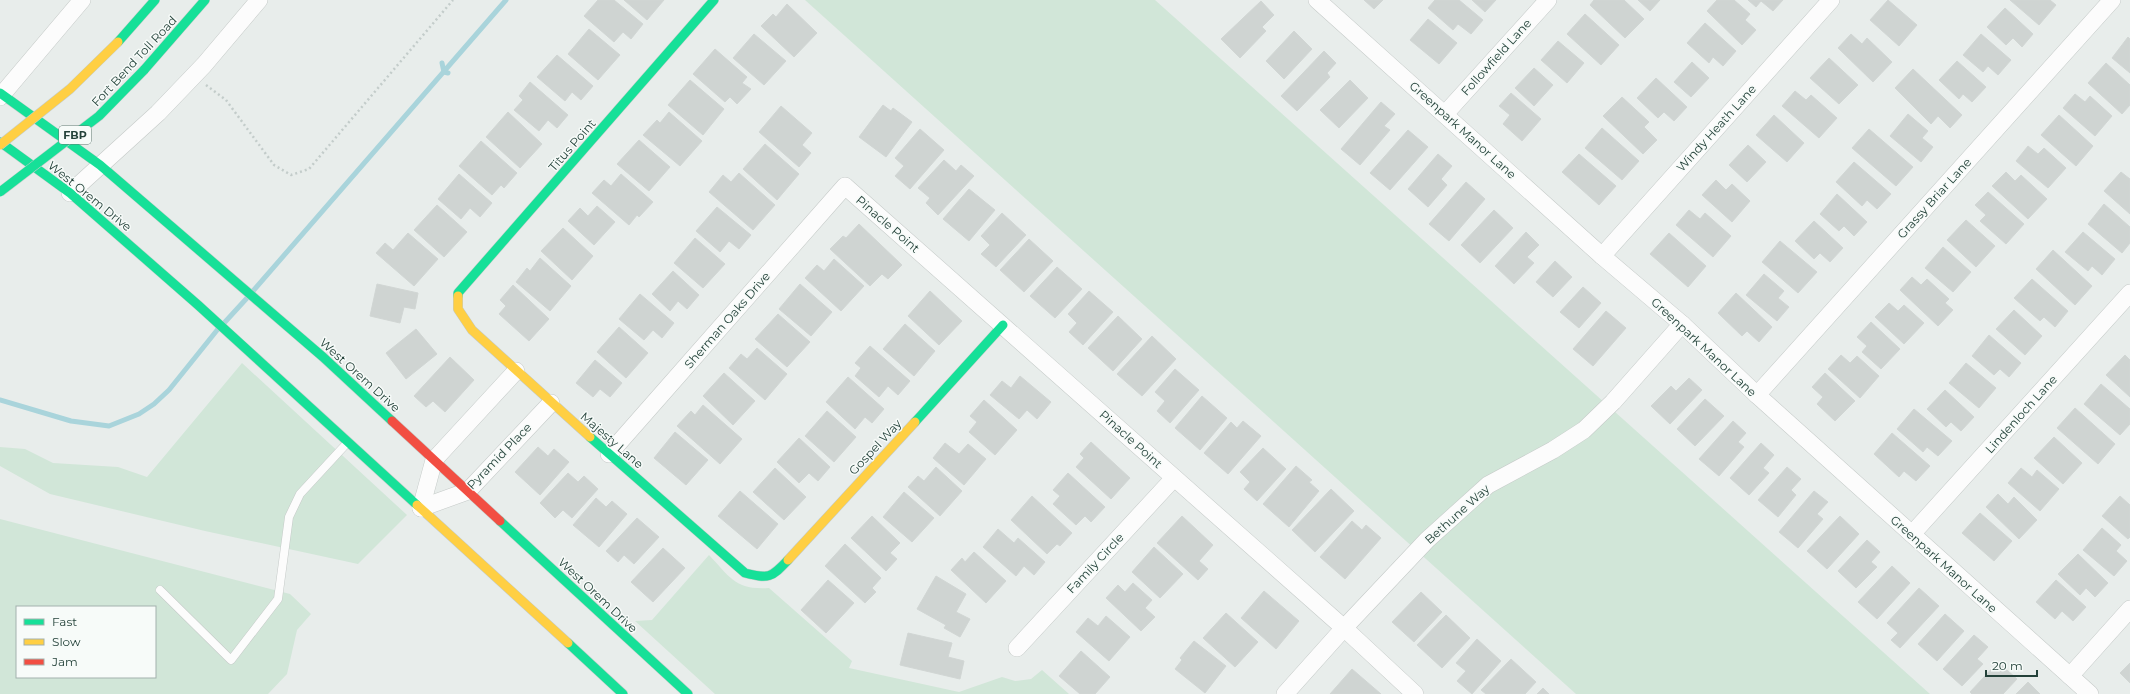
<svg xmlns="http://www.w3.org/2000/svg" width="2130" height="694" font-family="Montserrat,sans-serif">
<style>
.green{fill:#d1e6d8;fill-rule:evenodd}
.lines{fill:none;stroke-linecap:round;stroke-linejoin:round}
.stream{stroke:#a9d4db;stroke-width:5}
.building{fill:#cfd4d2;stroke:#d1d6d4}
.lane-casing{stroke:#c5cac8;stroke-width:9}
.street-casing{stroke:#c5cac8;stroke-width:18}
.fast-casing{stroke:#c3cbc8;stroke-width:10}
.slow-casing{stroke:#c3cbc8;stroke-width:10}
.jam-casing{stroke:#c3cbc8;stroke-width:10}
.path{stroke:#c3ccca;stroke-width:2.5;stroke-dasharray:2 3;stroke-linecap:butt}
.lane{stroke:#fcfcfc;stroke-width:8}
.street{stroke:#fcfcfc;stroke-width:17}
.fast{stroke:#16e098;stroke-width:9}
.slow{stroke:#ffcf43;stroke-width:9}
.jam{stroke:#f24e42;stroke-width:9}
.fast-bridge-casing{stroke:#c3ccc9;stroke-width:10;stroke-linecap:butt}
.slow-bridge-casing{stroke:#c3ccc9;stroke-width:10;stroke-linecap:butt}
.fast-bridge{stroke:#16e098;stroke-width:9}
.slow-bridge{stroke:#ffcf43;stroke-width:9}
.labels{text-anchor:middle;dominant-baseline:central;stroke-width:3;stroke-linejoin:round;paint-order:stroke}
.shield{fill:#f7fbf9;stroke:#637a73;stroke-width:1}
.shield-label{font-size:11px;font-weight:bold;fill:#24423a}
.street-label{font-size:12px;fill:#24423a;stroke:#f7fbf9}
</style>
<rect width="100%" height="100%" fill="#e8edeb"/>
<!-- green -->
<g class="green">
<polygon points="805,0 1155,0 1930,694 1576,694"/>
<polygon points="242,363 407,515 358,564 205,531 50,494 0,466 0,447 25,449 53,463 118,467 147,477"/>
<path d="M0 519 290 594 311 614 297 630 287 674 268 694H0ZM17 607H155V677H17Z"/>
<path d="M709 555C731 578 735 590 769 588L852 661 849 668 959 692 1002 677 1015 681 1031 679 1042 670 1069 694H715L635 621 652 620Z"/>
</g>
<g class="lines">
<!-- stream -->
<g class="stream">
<polyline points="442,63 444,72 448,73"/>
<polyline points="253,291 506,0"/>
<polyline points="225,322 247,298"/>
<polyline points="0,400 71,421 109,426 139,414 154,404 169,390 218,329"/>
</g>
</g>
<!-- building -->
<g class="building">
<polygon points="598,0 614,0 643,24 631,39 623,32 614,42 584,16"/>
<polygon points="624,0 664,0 647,20"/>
<polygon points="1364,0 1383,0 1374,9"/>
<polygon points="1435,0 1459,0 1483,20 1471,34 1458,24 1453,30 1428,8"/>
<polygon points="1472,0 1496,0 1485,12"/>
<polygon points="1594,0 1624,0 1644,19 1625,38 1590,5"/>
<polygon points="1638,0 1660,0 1650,11"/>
<polygon points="1717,0 1734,0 1750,14 1745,20 1756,30 1742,45 1707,11"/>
<polygon points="1748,0 1783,0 1773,11 1761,1 1756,7"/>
<polygon points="1888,0 1917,25 1899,46 1870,20"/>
<polygon points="2010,0 2050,0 2056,5 2039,25"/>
<polygon points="1261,1 1274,15 1262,27 1266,31 1240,58 1221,39"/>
<polygon points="787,4 817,33 794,57 761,26 773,14 776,17"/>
<polygon points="2005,8 2033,34 2022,47 2013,38 2006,45 1987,27"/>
<polygon points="1585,14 1619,45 1601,65 1567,34"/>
<polygon points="1428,19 1457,43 1439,64 1410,40"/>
<polygon points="1705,23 1736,51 1723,66 1713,57 1709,63 1687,43"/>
<polygon points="589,29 620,55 598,80 568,54"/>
<polygon points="1294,31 1312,49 1284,79 1266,61"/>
<polygon points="754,34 786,61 764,85 733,58"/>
<polygon points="1851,34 1862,44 1867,38 1892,62 1873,82 1838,48"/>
<polygon points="1981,34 2011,60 1998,75 1988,66 1983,72 1963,55"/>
<polygon points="2128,37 2130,39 2130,73 2112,58"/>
<polygon points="1558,41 1584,63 1567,83 1541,60"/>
<polygon points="715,49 747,77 742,83 751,89 737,104 730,97 725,102 693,74"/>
<polygon points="1324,51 1336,63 1327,73 1330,77 1297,111 1281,96"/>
<polygon points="557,55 593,86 581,100 572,92 565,101 537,77"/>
<polygon points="1829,58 1858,85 1839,104 1810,78"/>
<polygon points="1957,61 1986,87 1972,102 1963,94 1959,99 1939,80"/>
<polygon points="1692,62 1709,78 1691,97 1674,82"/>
<polygon points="2106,63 2130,85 2130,105 2122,114 2088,83"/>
<polygon points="1534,68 1553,85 1534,106 1515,88"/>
<polygon points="1913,69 1962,115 1950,128 1938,116 1931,124 1895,88"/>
<polygon points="1656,78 1687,107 1674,121 1664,112 1658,118 1637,98"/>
<polygon points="690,80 724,109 703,135 668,105"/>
<polygon points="1350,80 1368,98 1339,128 1320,110"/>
<polygon points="530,82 568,115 557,128 548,120 539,131 514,110 523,100 519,96"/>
<polygon points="1795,91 1806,100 1811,95 1837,118 1819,138 1782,106"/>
<polygon points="1511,93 1541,119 1522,141 1503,124 1510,115 1499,106"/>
<polygon points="2075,94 2085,102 2090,96 2112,116 2095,136 2063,108"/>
<polygon points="1622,97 1649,122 1644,127 1657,140 1643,154 1603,116"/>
<polygon points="1381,102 1395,114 1384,126 1390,130 1360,165 1341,149"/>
<polygon points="883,105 891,111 893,108 912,122 886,157 859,137"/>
<polygon points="781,106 812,133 802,145 811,153 799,167 759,132"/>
<polygon points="508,112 542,144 520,168 486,137"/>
<polygon points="669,112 702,141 680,166 643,135 657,120 660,123"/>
<polygon points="1908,114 1928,131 1922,138 1933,147 1921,162 1890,136"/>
<polygon points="1774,115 1804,143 1787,162 1756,135"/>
<polygon points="2059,115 2093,146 2076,166 2041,135"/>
<polygon points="1602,128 1639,161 1622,180 1585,148"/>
<polygon points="920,129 944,150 910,189 895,176 904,166 895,158"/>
<polygon points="1869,129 1913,167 1896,186 1852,148"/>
<polygon points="1408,130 1428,147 1390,190 1370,173"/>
<polygon points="639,140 670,167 649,191 617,164"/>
<polygon points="481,141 517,173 504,188 501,185 492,195 459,166"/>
<polygon points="765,144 799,174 777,200 743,169"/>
<polygon points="1748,145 1766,162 1747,182 1729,165"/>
<polygon points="2028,146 2038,154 2044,148 2066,168 2048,188 2016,161"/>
<polygon points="1438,154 1452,166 1441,179 1447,185 1428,207 1408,189"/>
<polygon points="1579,154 1616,186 1599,205 1562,172"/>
<polygon points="944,160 956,171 961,165 974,176 938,215 926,203 930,198 918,188"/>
<polygon points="1854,162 1891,194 1877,209 1867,200 1862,206 1836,182"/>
<polygon points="2006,172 2015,181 2021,175 2047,199 2028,219 1992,186"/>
<polygon points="2121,172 2130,179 2130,214 2104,191"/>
<polygon points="739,173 775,205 753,230 709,192 723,175 731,182"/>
<polygon points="459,174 492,203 480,217 470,208 461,219 438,199"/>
<polygon points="621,174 653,202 639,217 637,215 629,225 592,193 604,180 611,186"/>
<polygon points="1716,180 1726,190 1732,184 1750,201 1732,222 1702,195"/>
<polygon points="1466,182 1485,199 1449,241 1429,224"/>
<polygon points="969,189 995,210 969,241 943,219"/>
<polygon points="1988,192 2024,224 2006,244 1980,221 1986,215 1975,205"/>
<polygon points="1837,194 1867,222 1854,236 1844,226 1839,231 1820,214"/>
<polygon points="2104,204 2130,227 2130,243 2122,253 2088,224"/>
<polygon points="437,205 467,232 444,257 414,230"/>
<polygon points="597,206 615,222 594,245 568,221 580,208 588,216"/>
<polygon points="717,207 751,235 739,249 729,241 720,252 696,231"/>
<polygon points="1494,210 1513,228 1480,263 1461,245"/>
<polygon points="1689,210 1700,219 1705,213 1731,236 1713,257 1676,225"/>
<polygon points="1002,213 1026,235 996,267 981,254 990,245 981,236"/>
<polygon points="1966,220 1995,246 1976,267 1947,240"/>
<polygon points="1814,221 1843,248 1830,262 1820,253 1814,259 1795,241"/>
<polygon points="859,224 902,265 888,279 882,274 870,286 830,249 843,236 846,238"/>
<polygon points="563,228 593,256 572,280 541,251"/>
<polygon points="1526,232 1539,245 1527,257 1534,263 1514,284 1495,266"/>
<polygon points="2083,232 2115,259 2102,275 2092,266 2088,271 2065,252"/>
<polygon points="408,233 438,259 414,286 376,253 385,243 393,250"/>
<polygon points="1669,233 1706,266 1688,287 1650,254"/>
<polygon points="695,238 725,264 703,288 674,263"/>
<polygon points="1029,239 1053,261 1024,292 1000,270"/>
<polygon points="1780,241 1817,272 1798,293 1762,262"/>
<polygon points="1943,247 1971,272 1953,292 1925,268"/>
<polygon points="2053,250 2092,286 2075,305 2036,269"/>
<polygon points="540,258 571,286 550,311 516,282 527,268 530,271"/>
<polygon points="834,259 864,286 841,311 805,278 817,265 824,271"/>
<polygon points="1555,261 1572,277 1553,297 1536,282"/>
<polygon points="1057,267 1082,289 1055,318 1030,296"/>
<polygon points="673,271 699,295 687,309 678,301 670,311 652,294"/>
<polygon points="1764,274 1784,291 1778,298 1789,307 1777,321 1746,295"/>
<polygon points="1912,277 1921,285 1927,279 1949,299 1945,303 1953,310 1938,326 1900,290"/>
<polygon points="2032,279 2068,311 2055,327 2044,317 2040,321 2014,298"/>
<polygon points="377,284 418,293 415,309 404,307 400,323 370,316"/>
<polygon points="800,284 832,312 811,336 779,309"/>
<polygon points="513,285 549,319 529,341 499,314 506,306 500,300"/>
<polygon points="1583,287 1601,303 1579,328 1560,312"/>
<polygon points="930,291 962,321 939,345 908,316"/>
<polygon points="1089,291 1113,312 1083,345 1069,332 1077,323 1068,314"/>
<polygon points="1736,293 1772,327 1759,342 1747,331 1742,336 1718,313"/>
<polygon points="640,294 674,323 662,338 653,330 644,340 619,319"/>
<polygon points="1889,303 1898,311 1904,305 1924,323 1904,344 1875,317"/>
<polygon points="2014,310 2042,336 2025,355 1996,329"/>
<polygon points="1606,311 1626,328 1593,366 1573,349"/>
<polygon points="778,314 810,342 787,367 755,339"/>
<polygon points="1118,316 1142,339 1113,371 1088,348"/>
<polygon points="1871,322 1900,349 1881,369 1862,352 1867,346 1857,337"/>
<polygon points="905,324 935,351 914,376 883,349"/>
<polygon points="619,327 648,353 626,378 597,352"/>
<polygon points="416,329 437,354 406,379 386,353"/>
<polygon points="1989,335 2021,363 2009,377 2000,369 1994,375 1972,356"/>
<polygon points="1152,336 1176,359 1142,396 1117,374"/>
<polygon points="870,346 910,381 898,395 888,386 879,397 855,376 861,368 855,363"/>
<polygon points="757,348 787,374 765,400 729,368 741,354 747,359"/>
<polygon points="1841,355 1850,363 1857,356 1879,376 1860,398 1828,369"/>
<polygon points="2125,355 2130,360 2130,397 2106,375"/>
<polygon points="450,357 474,380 445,412 433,401 426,407 414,396"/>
<polygon points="595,360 622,383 610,397 600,389 593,397 576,383"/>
<polygon points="1966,363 1996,388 1979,408 1949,383"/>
<polygon points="1175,369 1199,390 1170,423 1157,411 1165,401 1155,392"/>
<polygon points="724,373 755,401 733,425 703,396"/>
<polygon points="1825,373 1855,401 1835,421 1817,404 1823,397 1812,387"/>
<polygon points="1020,376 1051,402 1037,419 1027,410 1019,419 990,395 1002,381 1011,388"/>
<polygon points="848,377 884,409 872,423 865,417 855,429 826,402"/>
<polygon points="1689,378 1702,390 1670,424 1651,406 1671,386 1676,391"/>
<polygon points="2101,384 2130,409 2130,424 2120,435 2084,404"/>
<polygon points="1945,390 1974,417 1961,431 1951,422 1946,427 1927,409"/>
<polygon points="1202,396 1227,418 1200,450 1175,428"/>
<polygon points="1705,399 1724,416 1695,446 1677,429"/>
<polygon points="984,400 1017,430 995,455 969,432 977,422 970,416"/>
<polygon points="703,405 742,439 720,464 677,426 691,411 695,415"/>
<polygon points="2075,408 2115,444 2098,464 2057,428"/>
<polygon points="1914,409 1952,441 1938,456 1927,447 1923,452 1897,429"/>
<polygon points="827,411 856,437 834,462 805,436"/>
<polygon points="1243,421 1261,436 1228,474 1204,453 1231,422 1237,428"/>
<polygon points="1733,421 1746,433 1738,442 1744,447 1719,476 1699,459"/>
<polygon points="675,432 708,460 686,485 654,458"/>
<polygon points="1892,433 1930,466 1916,481 1904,471 1899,477 1874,454"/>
<polygon points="2054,437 2082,463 2063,484 2034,458"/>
<polygon points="799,438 830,467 818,481 809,473 799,483 777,462"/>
<polygon points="1091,442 1130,478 1111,499 1076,467 1084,458 1080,454"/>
<polygon points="945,443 959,454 968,444 986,459 964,485 933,458"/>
<polygon points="1761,443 1774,455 1763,468 1769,473 1749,495 1730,478"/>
<polygon points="538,447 548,456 554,449 569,462 540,495 515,472"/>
<polygon points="1263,448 1286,469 1257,501 1244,489 1250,482 1240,472"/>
<polygon points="1296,466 1312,480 1309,482 1319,491 1289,527 1263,504"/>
<polygon points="936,467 962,491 940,516 908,487 918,476 924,481"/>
<polygon points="1787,467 1801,479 1791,490 1796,495 1778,517 1758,500"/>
<polygon points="775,468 806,497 784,520 753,492"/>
<polygon points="2021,468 2032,477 2037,470 2059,489 2040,511 2008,483"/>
<polygon points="568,473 578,482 584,476 598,489 572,518 563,510 555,518 540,503"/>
<polygon points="1068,473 1105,507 1091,522 1085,516 1076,525 1053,504 1060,496 1053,490"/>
<polygon points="1331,489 1354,511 1315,552 1292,530"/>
<polygon points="740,491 778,524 757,549 718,516"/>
<polygon points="1814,491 1828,502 1817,514 1823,519 1798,548 1779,532"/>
<polygon points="904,492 934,518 912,542 883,517"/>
<polygon points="1998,494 2008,504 2014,497 2037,520 2019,539 1986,507"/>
<polygon points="1032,496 1072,533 1060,546 1057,544 1047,554 1011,520"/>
<polygon points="2120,496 2130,505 2130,537 2128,539 2102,516"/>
<polygon points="596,498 606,507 612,501 627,514 599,547 573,525"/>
<polygon points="1980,513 2012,541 1994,561 1962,533"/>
<polygon points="872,516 900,543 890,553 897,559 886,571 851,538"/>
<polygon points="1182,516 1213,545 1199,561 1208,569 1198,580 1157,543"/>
<polygon points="1840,516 1859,534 1827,569 1807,551"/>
<polygon points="637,518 659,537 634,564 624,555 618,562 606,551"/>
<polygon points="1352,521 1362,530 1366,525 1381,538 1345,579 1320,557"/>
<polygon points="2102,528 2121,545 2116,551 2127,561 2114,576 2083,550"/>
<polygon points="998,529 1014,543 1018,538 1045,562 1034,575 1024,566 1016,576 983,547"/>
<polygon points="1867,540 1880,552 1871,562 1877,567 1856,588 1838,571"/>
<polygon points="845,544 881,578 872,588 876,592 865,603 825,566"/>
<polygon points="1154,547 1183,574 1160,598 1132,572"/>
<polygon points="663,548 685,568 653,602 631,582"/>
<polygon points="974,552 1006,581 986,603 951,570 962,558 965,562"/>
<polygon points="2078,554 2108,583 2095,597 2086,588 2080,595 2058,574"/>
<polygon points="1892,566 1910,583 1877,619 1858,602"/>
<polygon points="936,576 966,594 956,612 970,619 960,637 944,628 946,625 917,609"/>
<polygon points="828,580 854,603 826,633 801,610"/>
<polygon points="2056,580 2086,607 2073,621 2062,611 2055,619 2036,602"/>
<polygon points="1133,583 1152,600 1145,608 1155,617 1141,631 1106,598 1118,585 1125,592"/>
<polygon points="1919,588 1939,606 1900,648 1891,640 1898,633 1887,623"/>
<polygon points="1264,591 1299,621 1276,649 1241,618"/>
<polygon points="1421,592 1442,612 1414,642 1392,622"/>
<polygon points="1226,613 1258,642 1235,667 1203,638"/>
<polygon points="1945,614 1964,631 1937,661 1918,644"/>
<polygon points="1446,615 1470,638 1442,668 1417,645"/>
<polygon points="1106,616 1130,637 1109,661 1076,632 1088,618 1098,626"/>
<polygon points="908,633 952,643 948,657 964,661 960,679 900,665"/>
<polygon points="1974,635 1988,647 1977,659 1983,664 1962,686 1943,669"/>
<polygon points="1477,639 1501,661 1472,694 1457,681 1466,671 1456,663"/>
<polygon points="1194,641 1226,666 1205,693 1175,669 1182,660 1180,658"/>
<polygon points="1081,651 1110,677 1095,694 1080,694 1059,676"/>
<polygon points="1511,659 1536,682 1525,694 1486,694 1481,690"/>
<polygon points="1998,662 2017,679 2003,694 1972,694 1970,692"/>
<polygon points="2130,663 2130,683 2120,673"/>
<polygon points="1352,669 1381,694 1330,694"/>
<polygon points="2028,682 2040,694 2016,694"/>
<polygon points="1543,688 1549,694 1537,694"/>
</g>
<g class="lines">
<defs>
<polyline id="lane" points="160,590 231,660 278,599 289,517 300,494 348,442"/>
<g id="street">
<polyline points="1317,0 1602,256 1682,324 1757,395 2090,694"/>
<polyline points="0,97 82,0"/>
<polyline points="1445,114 1548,0"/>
<polyline points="70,193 158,113 204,65 259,0"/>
<polyline points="1602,256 1831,0"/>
<polyline points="1757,395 2112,0"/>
<polyline points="609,454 845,186 1344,628 1415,694"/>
<polyline points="421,508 468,491 551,403"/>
<polyline points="421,508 434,460 516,371"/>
<polyline points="1912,534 2130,293"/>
<polyline points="1017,648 1174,478"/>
<polyline points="2070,676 2130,609"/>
<polyline points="1285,694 1344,628 1427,540 1488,485 1553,450 1584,430 1613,402 1682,324"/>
</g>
<g id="fast">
<polyline points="118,42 155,0"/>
<polyline points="144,70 205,0"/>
<polyline points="0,93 100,165 323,357 392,421"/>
<polyline points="0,142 70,193 198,305 417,505"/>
<polyline points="458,296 458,293 714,0"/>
<polyline points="915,422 1003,325"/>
<path d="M590 437 745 573C769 579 771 578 788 560"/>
<polyline points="500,521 688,694"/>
<polyline points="568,643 623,694"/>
</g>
<g id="slow">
<polyline points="458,296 458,309 472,330 590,437"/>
<polyline points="417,505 568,643"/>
<polyline points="788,560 915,422"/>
</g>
<polyline id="jam" points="392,421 500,521"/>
</defs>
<!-- lane casing -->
<use href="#lane" class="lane-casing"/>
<!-- street casing -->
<use href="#street" class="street-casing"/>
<!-- fast casing -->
<use href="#fast" class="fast-casing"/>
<!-- slow casing -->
<use href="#slow" class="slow-casing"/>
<!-- jam casing -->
<use href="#jam" class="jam-casing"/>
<!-- path -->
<polyline class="path" points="206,85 226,100 274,165 291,175 309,169 453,0"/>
<!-- lane -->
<use href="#lane" class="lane"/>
<!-- street -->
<use href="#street" class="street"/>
<!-- fast -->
<use href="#fast" class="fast"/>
<!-- slow -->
<use href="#slow" class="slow"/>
<!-- jam -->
<use href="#jam" class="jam"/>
<defs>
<polyline id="fast-bridge" points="0,192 99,116 144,70"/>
<polyline id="slow-bridge" points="0,145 70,89 118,42"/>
</defs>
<!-- fast-bridge casing -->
<use href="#fast-bridge" class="fast-bridge-casing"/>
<!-- slow-bridge casing -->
<use href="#slow-bridge" class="slow-bridge-casing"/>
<!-- fast-bridge -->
<use href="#fast-bridge" class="fast-bridge"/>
<!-- slow-bridge -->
<use href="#slow-bridge" class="slow-bridge"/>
</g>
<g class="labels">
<!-- shield labels -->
<rect class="shield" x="59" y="126" width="32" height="18" rx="3"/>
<g class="shield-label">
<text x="75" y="135">FBP</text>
</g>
<!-- street labels -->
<g class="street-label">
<text transform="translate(1496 57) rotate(-48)">Followfield Lane</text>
<text transform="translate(134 61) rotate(-47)">Fort Bend Toll Road</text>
<text transform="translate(1716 128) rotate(-48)">Windy Heath Lane</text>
<text transform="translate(1463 130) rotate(42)">Greenpark Manor Lane</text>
<text transform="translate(572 145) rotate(-49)">Titus Point</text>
<text transform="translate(90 196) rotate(39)">West Orem Drive</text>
<text transform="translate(1934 198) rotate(-48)">Grassy Briar Lane</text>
<text transform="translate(888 224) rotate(41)">Pinacle Point</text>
<text transform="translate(727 320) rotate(-49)">Sherman Oaks Drive</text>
<text transform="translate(1704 347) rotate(43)">Greenpark Manor Lane</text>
<text transform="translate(360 375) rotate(42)">West Orem Drive</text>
<text transform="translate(2021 414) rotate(-48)">Lindenloch Lane</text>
<text transform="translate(1131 439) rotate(42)">Pinacle Point</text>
<text transform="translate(612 440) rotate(41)">Majesty Lane</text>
<text transform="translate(875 447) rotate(-47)">Gospel Way</text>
<text transform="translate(499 456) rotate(-46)">Pyramid Place</text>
<text transform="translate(1457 514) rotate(-42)">Bethune Way</text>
<text transform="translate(1095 563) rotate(-47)">Family Circle</text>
<text transform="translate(1944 564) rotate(42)">Greenpark Manor Lane</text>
<text transform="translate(598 595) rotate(43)">West Orem Drive</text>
</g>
</g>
<!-- legend -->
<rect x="16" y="606" width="140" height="72" fill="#f7fbf9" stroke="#a3b1ad"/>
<rect x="24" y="619" width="20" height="6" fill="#16e098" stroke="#a3b1ad"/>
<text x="52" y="626" font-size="12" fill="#24423a">Fast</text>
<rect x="24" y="639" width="20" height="6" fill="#ffcf43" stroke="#a3b1ad"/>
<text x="52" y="646" font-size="12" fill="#24423a">Slow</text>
<rect x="24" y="659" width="20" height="6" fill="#f24e42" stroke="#a3b1ad"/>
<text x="52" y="666" font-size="12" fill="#24423a">Jam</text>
<!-- scale -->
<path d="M1986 670v6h51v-6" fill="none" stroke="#24423a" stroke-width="2"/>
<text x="1992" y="670" font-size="12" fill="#24423a" stroke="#f7fbf9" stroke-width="3" paint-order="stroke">20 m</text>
</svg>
